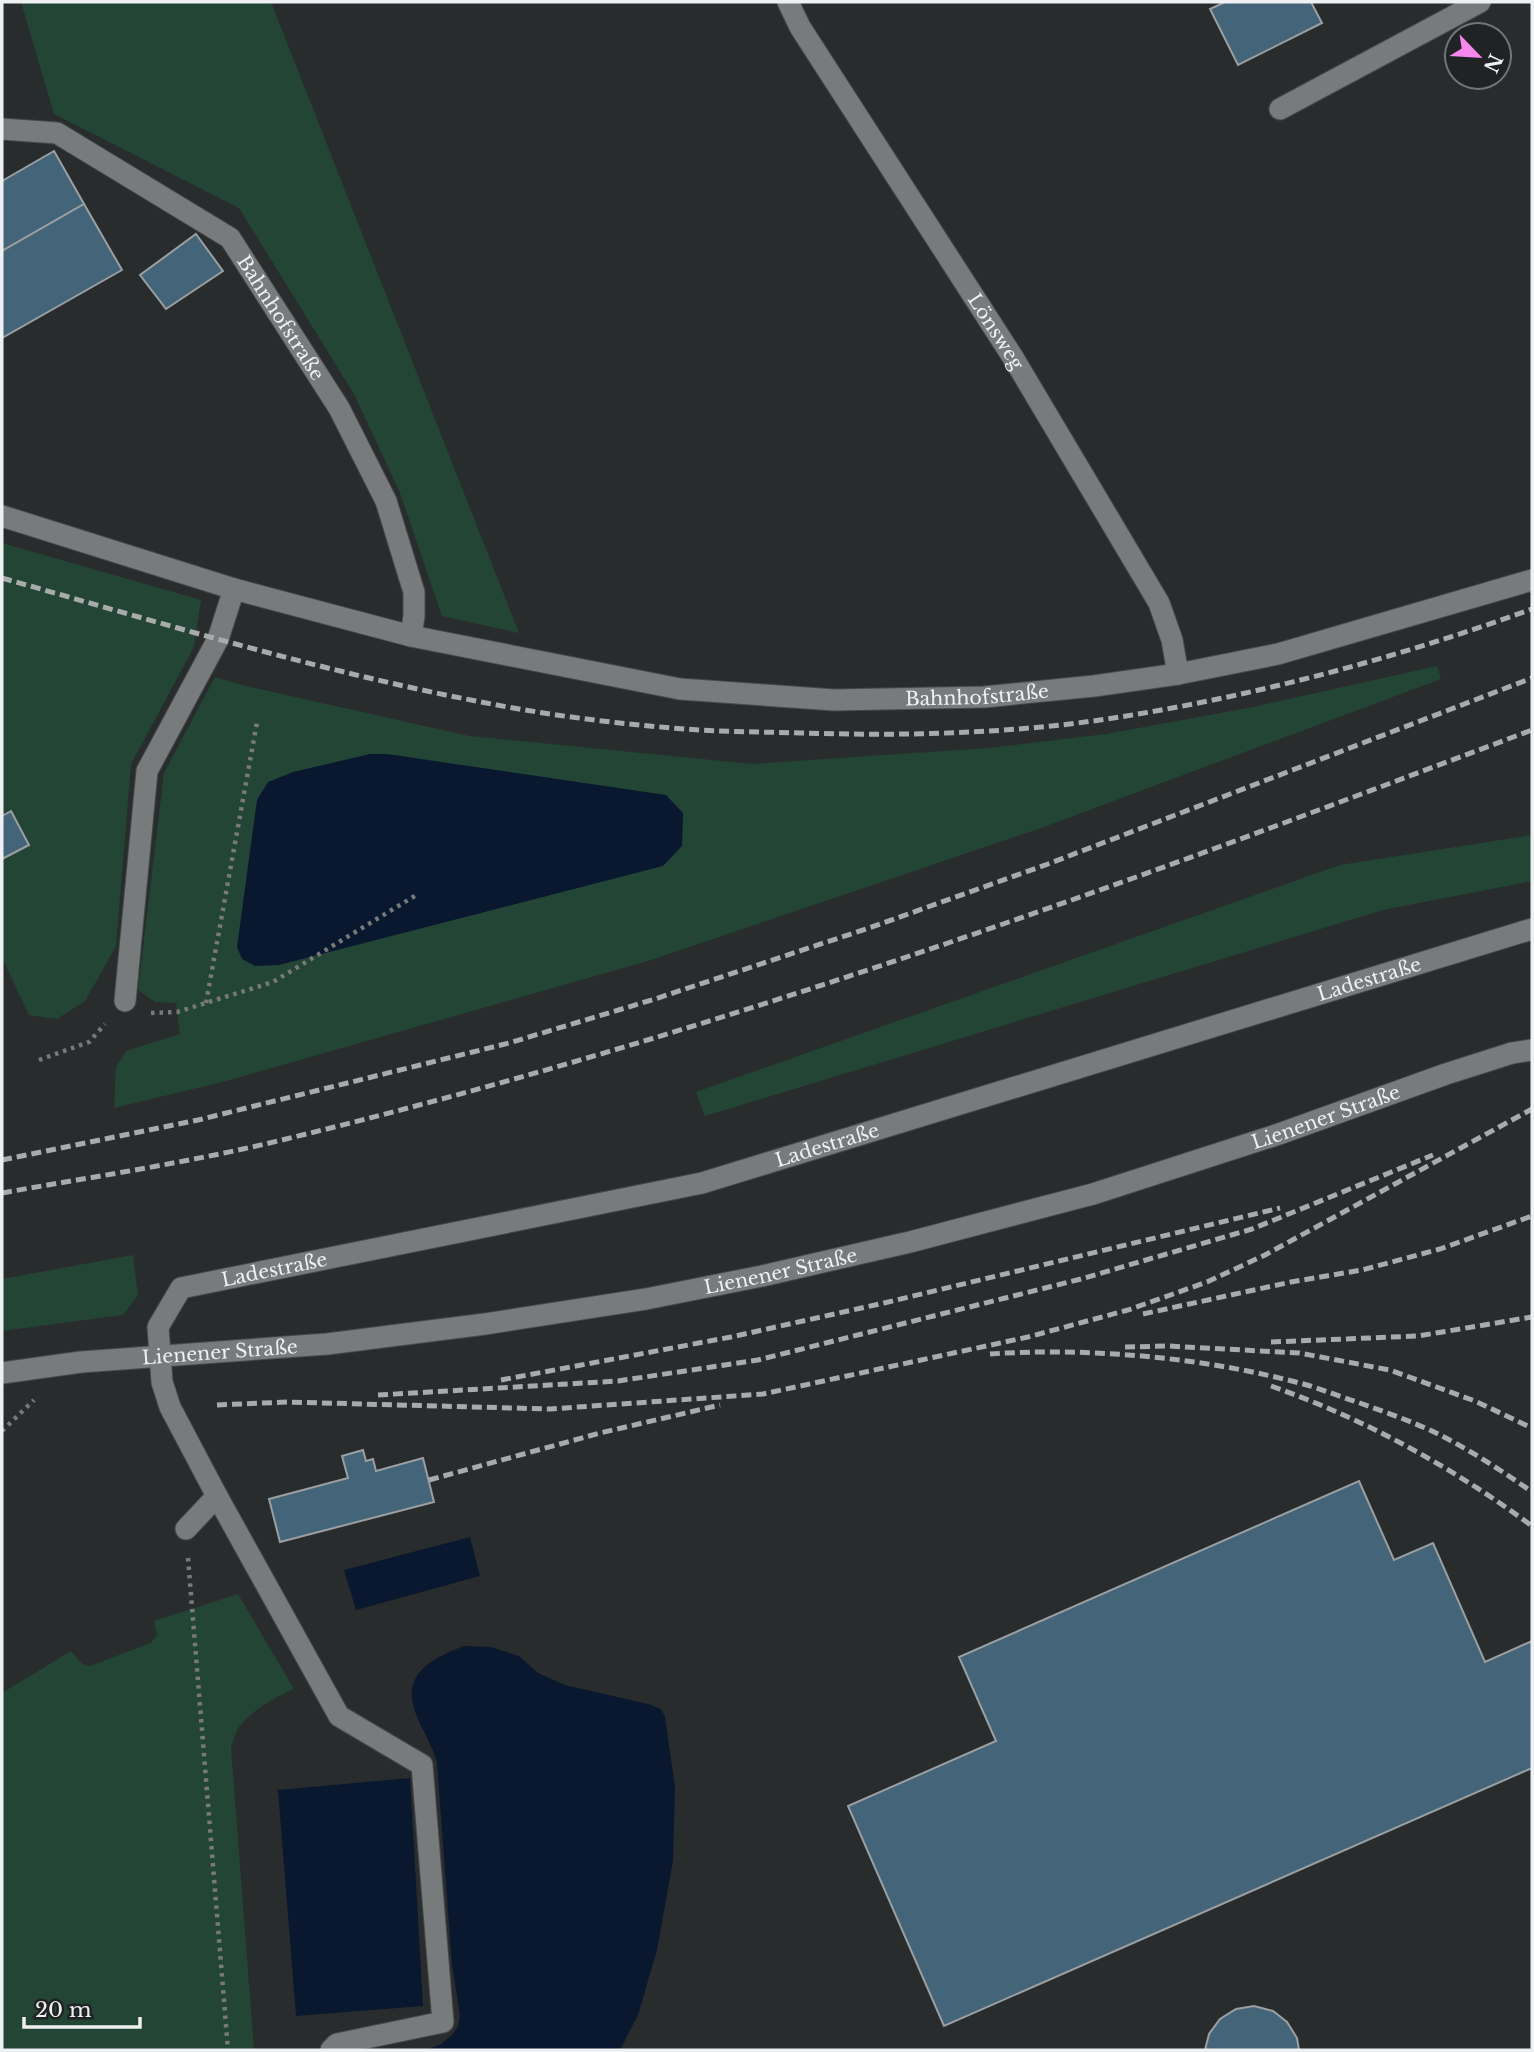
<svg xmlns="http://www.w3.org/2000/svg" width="1534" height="2052" font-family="'Libre Baskerville',serif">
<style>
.green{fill:#234536}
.water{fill:#09182f}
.building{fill:#446579;stroke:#9b9fa1;stroke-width:2}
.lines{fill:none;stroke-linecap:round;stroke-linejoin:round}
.minor-casing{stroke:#474a4a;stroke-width:23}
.path{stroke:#77797a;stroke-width:4.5;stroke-dasharray:3.5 5;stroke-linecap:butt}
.minor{stroke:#777b7c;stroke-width:21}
.rail{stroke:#a8abac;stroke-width:5;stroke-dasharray:10 5;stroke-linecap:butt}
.labels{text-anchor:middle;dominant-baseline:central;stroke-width:5;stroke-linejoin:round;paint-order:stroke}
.street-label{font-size:19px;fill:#eef0f1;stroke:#1f2323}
</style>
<rect width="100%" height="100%" fill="#292c2d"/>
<!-- green -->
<g class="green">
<polygon points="21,2 271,2 519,633 442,616 400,493 354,394 239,208 54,114"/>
<polygon points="2,543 201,600 194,647 131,764 116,946 85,1001 57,1019 29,1015 2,958"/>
<polygon points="1437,666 1441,679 1041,828 648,961 226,1081 114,1108 116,1067 126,1051 180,1034 176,1003 155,1002 138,990 164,773 215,677 242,685 469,736 752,764 988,748 1106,734 1253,707"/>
<polygon points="1532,835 1532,881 1383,910 705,1116 696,1092 1340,865"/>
<polygon points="133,1255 138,1295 123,1315 2,1331 2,1279"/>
<path d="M238 1594 294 1689C274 1698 253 1709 239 1727 235 1733 233 1742 231 1748L254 2050H2V1693L71 1651 82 1664 90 1666 151 1643 157 1635 154 1621Z"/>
</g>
<!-- water -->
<g class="water">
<polygon points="370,754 387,754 666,795 683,813 682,846 663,866 279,965 255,966 242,959 237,947 257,800 268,782 293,772"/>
<polygon points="470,1537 480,1576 356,1610 344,1570"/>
<path d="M464 1646 491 1647 519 1656 538 1673 565 1685 648 1704 661 1709 665 1716 675 1788 673 1861 657 1950 638 2015 620 2050H424L440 2045 452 2035 458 2026 460 2015 452 1965 437 1763C433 1747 424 1733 417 1717 399 1675 430 1659 464 1646Z"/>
<polygon points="410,1778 423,2006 296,2016 278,1790"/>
</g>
<!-- building -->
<g class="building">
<polygon points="1225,2 1311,2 1322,23 1238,65 1210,9"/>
<polygon points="54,151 84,204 2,251 2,181"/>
<polygon points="84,204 122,270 2,338 2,251"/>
<polygon points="196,234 223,271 166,309 140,275"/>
<polygon points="11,811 29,845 2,859 2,816"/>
<polygon points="363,1450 366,1461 373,1459 376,1471 423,1458 434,1502 280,1542 269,1499 348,1478 342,1456"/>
<polygon points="1359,1481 1394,1560 1433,1543 1485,1662 1532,1641 1532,1768 944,2026 848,1806 996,1741 959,1657"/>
<polygon points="1254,2006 1273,2011 1287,2022 1297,2038 1299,2050 1205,2050 1209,2034 1220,2019 1236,2009"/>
</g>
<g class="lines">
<defs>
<g id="minor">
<path id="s1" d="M788 2 800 27 1014 359 1159 603 1172 640 1178 674"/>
<polyline points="1280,109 1480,2"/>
<path id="s2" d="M2 129 57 133 230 238 339 408 386 501 414 592V616L411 636"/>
<path id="s3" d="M2 516 234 589 411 636 680 689 834 700 984 697 1094 686 1178 674 1278 654 1532 580"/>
<polyline points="125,1001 147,771 218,639 234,589"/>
<path id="s4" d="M2 1373 81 1362 327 1344 485 1324 646 1299 762 1276 910 1242 1093 1194 1279 1134 1446 1074 1512 1053 1532 1050"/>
<polyline points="186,1529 217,1496"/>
<path id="s5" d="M331 2050 337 2044 443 2022 422 1765 339 1716 217 1496 170 1407 162 1382 158 1327 181 1288 702 1183 1532 929"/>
</g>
</defs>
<!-- minor casing -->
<use href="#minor" class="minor-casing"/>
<!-- path -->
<g class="path">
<polyline points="206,1003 257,722"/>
<polyline points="151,1013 177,1012 273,982 418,894"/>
<polyline points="39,1060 89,1042 105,1024"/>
<polyline points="2,1431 34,1400"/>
<polyline points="188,1558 228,2050"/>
</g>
<!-- minor -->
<use href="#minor" class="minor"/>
<!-- rail -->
<g class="rail">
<path d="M2 578C161 623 319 671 481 702 552 716 626 725 699 730 733 732 767 732 801 733 903 736 1006 734 1107 719 1252 697 1394 659 1532 609"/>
<polyline points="2,1160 198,1120 509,1043 655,999 869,928 1048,864 1532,678"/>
<path d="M2 1193C97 1176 193 1162 286 1139 537 1078 783 1001 1026 916 1196 857 1364 793 1532 730"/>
<polyline points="1143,1314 1291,1282 1362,1270 1440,1249 1532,1216"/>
<polyline points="1271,1342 1418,1336 1532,1317"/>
<polyline points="1125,1347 1168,1346 1299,1353 1390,1370 1475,1401 1532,1428"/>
<path d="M990 1354C1091 1347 1209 1358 1307 1385 1324 1390 1341 1397 1357 1402 1382 1411 1408 1420 1432 1431 1467 1448 1501 1470 1532 1492"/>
<polyline points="501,1380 731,1337 884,1303 1280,1208"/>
<path d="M1271 1386C1365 1419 1452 1467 1532 1526"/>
<polyline points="378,1395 618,1381 758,1360 1081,1279 1252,1229 1433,1155"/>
<polyline points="217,1405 287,1402 550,1409 763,1394 1028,1337 1128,1310 1207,1282 1265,1255 1532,1109"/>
<polyline points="429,1480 600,1433 720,1405"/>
</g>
</g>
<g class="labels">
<!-- street labels -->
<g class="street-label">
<text stroke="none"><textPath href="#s2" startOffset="352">Bahnhofstraße</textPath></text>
<text stroke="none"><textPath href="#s1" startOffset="390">Lönsweg</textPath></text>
<text stroke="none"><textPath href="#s3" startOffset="998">Bahnhofstraße</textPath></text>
<text stroke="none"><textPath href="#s5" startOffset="2179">Ladestraße</textPath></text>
<text stroke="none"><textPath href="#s4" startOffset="1353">Lienener Straße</textPath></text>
<text stroke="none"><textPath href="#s5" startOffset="1612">Ladestraße</textPath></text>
<text stroke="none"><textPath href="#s5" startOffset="1045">Ladestraße</textPath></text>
<text stroke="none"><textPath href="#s4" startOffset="786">Lienener Straße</textPath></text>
<text stroke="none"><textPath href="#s4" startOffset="219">Lienener Straße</textPath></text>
</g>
</g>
<!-- border -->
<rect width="1534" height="2052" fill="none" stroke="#eef0f1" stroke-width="7"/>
<!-- north arrow -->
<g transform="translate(1478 56) rotate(115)"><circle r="33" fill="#1f2323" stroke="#727575" stroke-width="2"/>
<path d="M0-5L12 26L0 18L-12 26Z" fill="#f688ed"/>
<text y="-10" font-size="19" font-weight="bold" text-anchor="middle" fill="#eef0f1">N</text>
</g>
<!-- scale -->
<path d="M24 2017v10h116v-10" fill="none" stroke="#eef0f1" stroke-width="3.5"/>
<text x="35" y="2017" font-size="21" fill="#eef0f1" stroke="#1f2323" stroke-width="5" paint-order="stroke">20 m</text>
</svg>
